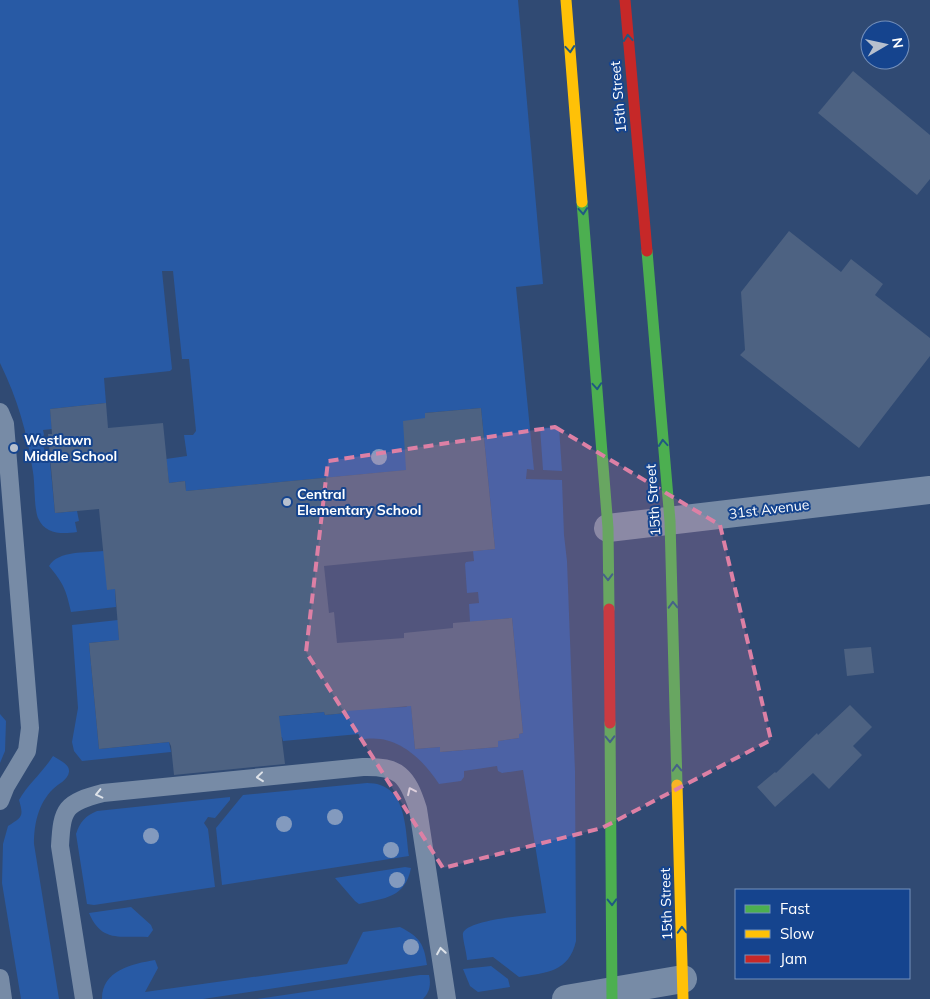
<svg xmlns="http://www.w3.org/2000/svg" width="930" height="999" font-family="Mulish,sans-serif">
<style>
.green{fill:#285aa5}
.building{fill:#4d6282}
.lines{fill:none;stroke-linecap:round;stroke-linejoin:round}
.lane{stroke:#778ba6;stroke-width:18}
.street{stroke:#778ba6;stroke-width:28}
.fast{stroke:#4caf50;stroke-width:11}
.slow{stroke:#ffc107;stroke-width:11}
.jam{stroke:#c62828;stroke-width:11}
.tree{fill:#839abe}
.oneway{stroke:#205982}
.oneway2{stroke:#dde2e9}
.marked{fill:#dd80a5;fill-opacity:0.2;stroke:#dd80a5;stroke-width:4;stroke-dasharray:10 6;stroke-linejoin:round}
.poi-dot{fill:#b7c0ce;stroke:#15448e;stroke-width:2}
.labels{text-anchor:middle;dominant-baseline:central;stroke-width:4;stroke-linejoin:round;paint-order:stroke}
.street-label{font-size:14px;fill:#fff;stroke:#15448e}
.poi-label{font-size:14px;font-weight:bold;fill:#fff;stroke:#15448e;text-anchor:start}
</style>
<rect width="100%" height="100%" fill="#304a73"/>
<!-- green -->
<g class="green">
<path d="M0 0H518L543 284 516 287 534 470 527 469 526 479 562 480 564 535 567 561 575 771 576 941C569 972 546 973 519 977L493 957 467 960C467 954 462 937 463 933 468 919 532 915 546 913L523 770 502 773 498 771 497 766 464 771V777L461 781 439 784C422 758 395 732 360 740L359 734 283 741 282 737 250 741 248 719 324 712 325 715 347 713V709L406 707 411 704 415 749 440 747 441 752 498 747V741L519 738V734L523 733 512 618 470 622 469 604 479 603 478 592 467 593 465 564 466 562 474 561 473 551 495 549 481 408 425 413 430 468 186 491 185 481 169 483 166 459 187 456 184 435H193L196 431 189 359H182L173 271H162L172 369 170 371 104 378 106 403 50 409 52 429 43 430 44 435 43 436 44 449 46 451H49L55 513 77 511 79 521 75 522 77 532C63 534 45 535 38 518 34 508 35 484 33 472 27 432 18 400 0 363Z"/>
<polygon points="559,427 562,471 543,470 540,428"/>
<path d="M104 551 115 589 116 607 71 612C66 590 64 584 49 566 59 550 86 553 104 551Z"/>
<polygon points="118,620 119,640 89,643 99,749 169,742 171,752 82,761 74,751 72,742 78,708 72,625"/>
<polygon points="0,714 6,721 5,751 0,763"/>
<path d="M53 756C59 760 70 764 69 772 68 780 58 784 53 789 38 804 34 824 34 844L59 999H21L2 883 3 844 8 826C22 817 24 817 19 800 28 784 43 772 53 756Z"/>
<path d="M367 783C407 783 405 827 409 856L222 885 216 828 243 795Z"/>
<path d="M230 797V800L215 818 208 817 204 823 208 829 215 887 94 905 87 904 76 834C80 822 85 816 97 811Z"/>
<path d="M405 867 411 868C405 898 385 898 359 904L355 901 335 878Z"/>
<path d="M131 907 151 925 153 930 148 937C122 935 102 944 89 913Z"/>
<path d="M400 927C420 937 424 944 427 965L203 999H102C102 970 132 964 155 960L158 968 145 992 347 964 363 932Z"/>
<polygon points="491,966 508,979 510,987 478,992 470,986 463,969"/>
<path d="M420 975H429C431 984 430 992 423 999H257Z"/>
</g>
<!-- building -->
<g class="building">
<polygon points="853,71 930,135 930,179 917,195 818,113"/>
<polygon points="789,231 841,272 851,259 883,284 875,295 930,338 930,356 859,448 740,355 745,350 741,292"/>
<polygon points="106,403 108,428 163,423 169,483 185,481 186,491 406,470 403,421 425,418 425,413 481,408 495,549 324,566 329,613 334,612 337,643 404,638 404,633 453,628 453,623 512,618 523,733 519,734 519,738 498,741 498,747 440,752 440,747 415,749 411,706 347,711 347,713 325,715 324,712 279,716 285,764 174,775 171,746 169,742 99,749 89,643 119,640 115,589 107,590 99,509 55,513 48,434 52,434 50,409"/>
<polygon points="871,647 874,673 847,676 844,649"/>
<polygon points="850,705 872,727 853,746 862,755 829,789 813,773 775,807 757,787 775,772 776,773 817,733 818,735"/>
</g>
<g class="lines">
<!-- lane -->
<g class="lane">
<polyline points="0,412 5,424 30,728 27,751 6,786 0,801"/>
<polyline points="0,978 3,999"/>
<path d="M84 999 60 846C62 808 65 803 103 793L363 767C399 766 407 775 418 809L447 999"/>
</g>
<!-- street -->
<g class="street">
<polyline points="608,528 930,490"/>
<polyline points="566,999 683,979"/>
</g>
<!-- fast -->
<g class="fast">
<polyline points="582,202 608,528 609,609"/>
<polyline points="647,251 670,521 677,785"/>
<polyline points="610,723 612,999"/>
</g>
<!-- slow -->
<g class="slow">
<polyline points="566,0 582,202"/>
<polyline points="677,785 683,999"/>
</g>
<!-- jam -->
<g class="jam">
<polyline points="625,0 647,251"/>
<polyline points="609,609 610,723"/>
</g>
</g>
<!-- trees -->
<g class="tree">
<circle cx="379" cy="457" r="8"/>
<circle cx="335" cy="817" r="8"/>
<circle cx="284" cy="824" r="8"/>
<circle cx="151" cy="836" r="8"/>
<circle cx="391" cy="850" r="8"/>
<circle cx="397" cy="880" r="8"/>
<circle cx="411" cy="947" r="8"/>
</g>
<!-- one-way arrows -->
<defs><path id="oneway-chevron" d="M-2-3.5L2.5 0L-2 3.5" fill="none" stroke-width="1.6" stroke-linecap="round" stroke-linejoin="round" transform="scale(1.25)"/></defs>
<g class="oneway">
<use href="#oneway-chevron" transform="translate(628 38) rotate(-95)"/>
<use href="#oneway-chevron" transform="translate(570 49) rotate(85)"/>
<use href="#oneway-chevron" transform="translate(583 211) rotate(85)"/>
<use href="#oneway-chevron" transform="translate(597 386) rotate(86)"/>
<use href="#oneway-chevron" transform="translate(663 443) rotate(-95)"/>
<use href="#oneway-chevron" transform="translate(608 577) rotate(89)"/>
<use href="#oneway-chevron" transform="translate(673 605) rotate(-92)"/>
<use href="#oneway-chevron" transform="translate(610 739) rotate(89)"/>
<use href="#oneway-chevron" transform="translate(677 768) rotate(-92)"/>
<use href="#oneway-chevron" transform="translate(612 902) rotate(89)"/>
<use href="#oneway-chevron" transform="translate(682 930) rotate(-92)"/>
</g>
<g class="oneway2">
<use href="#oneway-chevron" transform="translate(260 777) rotate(174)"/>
<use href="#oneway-chevron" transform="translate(411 791) rotate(-115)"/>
<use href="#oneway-chevron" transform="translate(99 794) rotate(167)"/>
<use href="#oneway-chevron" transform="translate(441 951) rotate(-99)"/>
</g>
<!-- marked area -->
<path class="marked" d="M555 427 720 525 771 740 602 828 443 868 306 652 328 461Z"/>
<!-- markers -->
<g class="poi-dot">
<circle cx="14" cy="448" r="5"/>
<circle cx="287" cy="502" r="5"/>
</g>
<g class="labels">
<!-- street labels -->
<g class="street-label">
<text transform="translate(618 97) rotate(-95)">15th Street</text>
<text transform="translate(653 500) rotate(-94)">15th Street</text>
<text transform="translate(769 509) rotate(-7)">31st Avenue</text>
<text transform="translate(666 904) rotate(-92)">15th Street</text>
</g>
<!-- poi labels -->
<g class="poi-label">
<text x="24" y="440">Westlawn<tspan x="24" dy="16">Middle School</tspan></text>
<text x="297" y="494">Central<tspan x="297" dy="16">Elementary School</tspan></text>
</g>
</g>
<!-- legend -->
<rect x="735" y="889" width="175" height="90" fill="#15448e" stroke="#738fbb"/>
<rect x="745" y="905" width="25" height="8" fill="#4caf50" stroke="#738fbb"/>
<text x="780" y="914" font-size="15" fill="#ffffff">Fast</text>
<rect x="745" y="930" width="25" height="8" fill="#ffc107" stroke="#738fbb"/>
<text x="780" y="939" font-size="15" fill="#ffffff">Slow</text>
<rect x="745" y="955" width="25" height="8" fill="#c62828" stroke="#738fbb"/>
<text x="780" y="964" font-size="15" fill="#ffffff">Jam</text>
<!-- north arrow -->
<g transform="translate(885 45) rotate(81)"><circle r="24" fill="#15448e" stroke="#738fbb"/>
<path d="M0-4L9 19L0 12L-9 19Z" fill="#b7c0ce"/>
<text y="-8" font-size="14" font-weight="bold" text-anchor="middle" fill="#ffffff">N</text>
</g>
</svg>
